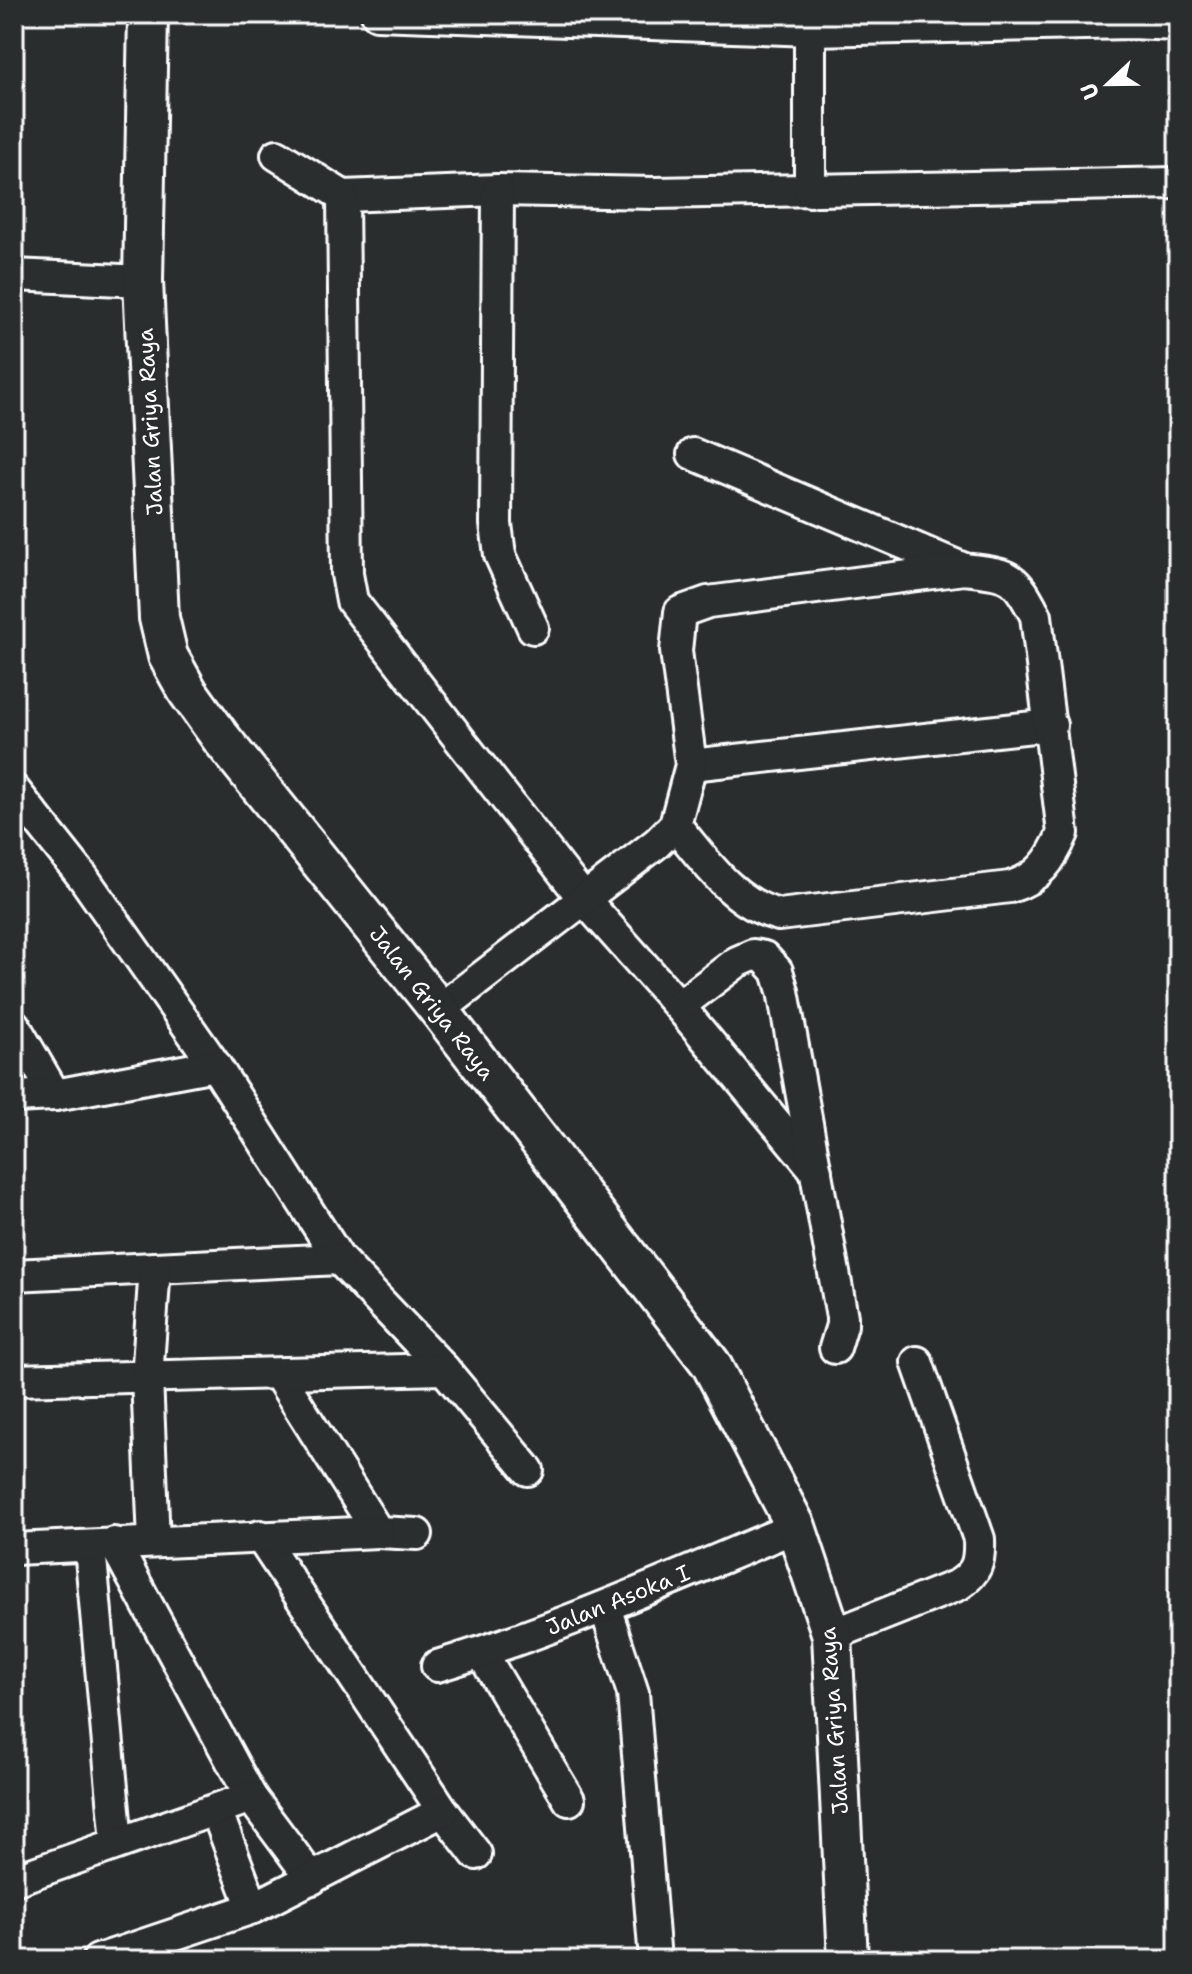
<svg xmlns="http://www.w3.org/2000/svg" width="1192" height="1974" font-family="'Shantell Sans',sans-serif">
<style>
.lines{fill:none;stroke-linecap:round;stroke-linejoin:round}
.minor-casing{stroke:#fff;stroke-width:36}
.tertiary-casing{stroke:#fff;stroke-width:44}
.minor{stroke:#2a2d2e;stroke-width:30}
.tertiary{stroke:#2a2d2e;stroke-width:38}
.labels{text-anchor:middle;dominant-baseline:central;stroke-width:6;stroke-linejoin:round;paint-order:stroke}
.street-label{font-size:22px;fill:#fff;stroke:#2a2d2e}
</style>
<rect width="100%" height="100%" fill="#2a2d2e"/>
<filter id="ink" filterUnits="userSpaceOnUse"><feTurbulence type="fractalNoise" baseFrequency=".0125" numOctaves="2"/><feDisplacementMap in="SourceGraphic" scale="16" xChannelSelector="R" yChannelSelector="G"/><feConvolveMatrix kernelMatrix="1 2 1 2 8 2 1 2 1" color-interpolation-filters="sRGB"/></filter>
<g filter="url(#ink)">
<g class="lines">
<defs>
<g id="minor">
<polyline points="377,14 811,30 1130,23 1178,25"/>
<polyline points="277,155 343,196 498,190 655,193 1178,183"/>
<polyline points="498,190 496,524 500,555 533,628"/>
<polyline points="810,191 810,14"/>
<polyline points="343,196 347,574 352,601 583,898 679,1006 816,1171"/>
<polyline points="14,275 143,281"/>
<polyline points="693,454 962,568"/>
<polyline points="691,765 1051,725"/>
<polyline points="14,790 83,877 215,1065 339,1259 444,1369 528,1470"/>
<polyline points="679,1006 737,962 753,955 764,957 777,971 783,991 842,1317 842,1325 835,1348"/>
<path d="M439 1010 657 843 675 825 691 765 676 651 680 612 708 602 964 569C1011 575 1014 573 1036 616L1063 833C1051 861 1039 878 1010 887L779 915C732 903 705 860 675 825"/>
<polyline points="14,1025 55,1095"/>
<polyline points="14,1097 55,1095 215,1065"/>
<polyline points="14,1275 339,1259"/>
<polyline points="279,1375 378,1532 417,1534"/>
<polyline points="14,1380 444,1369"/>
<polyline points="260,1536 443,1811 476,1854"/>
<polyline points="154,1542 147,1378 155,1268"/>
<polyline points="114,1543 251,1797 312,1879"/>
<polyline points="90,1547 117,1843"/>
<polyline points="14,1549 378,1532"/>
<polyline points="605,1607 633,1693 655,1960"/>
<path d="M832 1635 958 1585C977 1573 980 1562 979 1539L917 1362"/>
<polyline points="482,1653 569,1800"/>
<path d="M437 1666C560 1629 677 1576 796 1527"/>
<polyline points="216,1810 253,1908"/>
<polyline points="14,1880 251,1797"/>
<polyline points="98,1960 253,1908 443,1811"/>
</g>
<polyline id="tertiary" points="148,14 143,281 159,618 168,656 188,692 221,738 439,1010 711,1364 796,1527 832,1635 848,1960"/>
</defs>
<!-- minor casing -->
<use href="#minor" class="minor-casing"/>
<!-- tertiary casing -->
<use href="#tertiary" class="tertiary-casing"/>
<!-- minor -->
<use href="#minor" class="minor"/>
<!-- tertiary -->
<use href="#tertiary" class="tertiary"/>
</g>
</g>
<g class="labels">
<!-- street labels -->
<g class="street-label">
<text transform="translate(150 422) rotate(-93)">Jalan Griya Raya</text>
<text transform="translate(432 1003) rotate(52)">Jalan Griya Raya</text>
<text transform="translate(618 1600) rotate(-22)">Jalan Asoka I</text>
<text transform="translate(834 1721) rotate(-94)">Jalan Griya Raya</text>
</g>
</g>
<!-- margin -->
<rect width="1192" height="1974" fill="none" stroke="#2a2d2e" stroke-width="48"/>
<rect x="24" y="24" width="1144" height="1926" fill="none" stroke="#fff" stroke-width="3" filter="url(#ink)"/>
<!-- north arrow -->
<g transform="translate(1108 84) rotate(248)" stroke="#2a2d2e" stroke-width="6" paint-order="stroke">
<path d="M0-6L14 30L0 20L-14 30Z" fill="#ffffff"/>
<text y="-12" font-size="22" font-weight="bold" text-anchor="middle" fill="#ffffff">U</text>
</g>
</svg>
